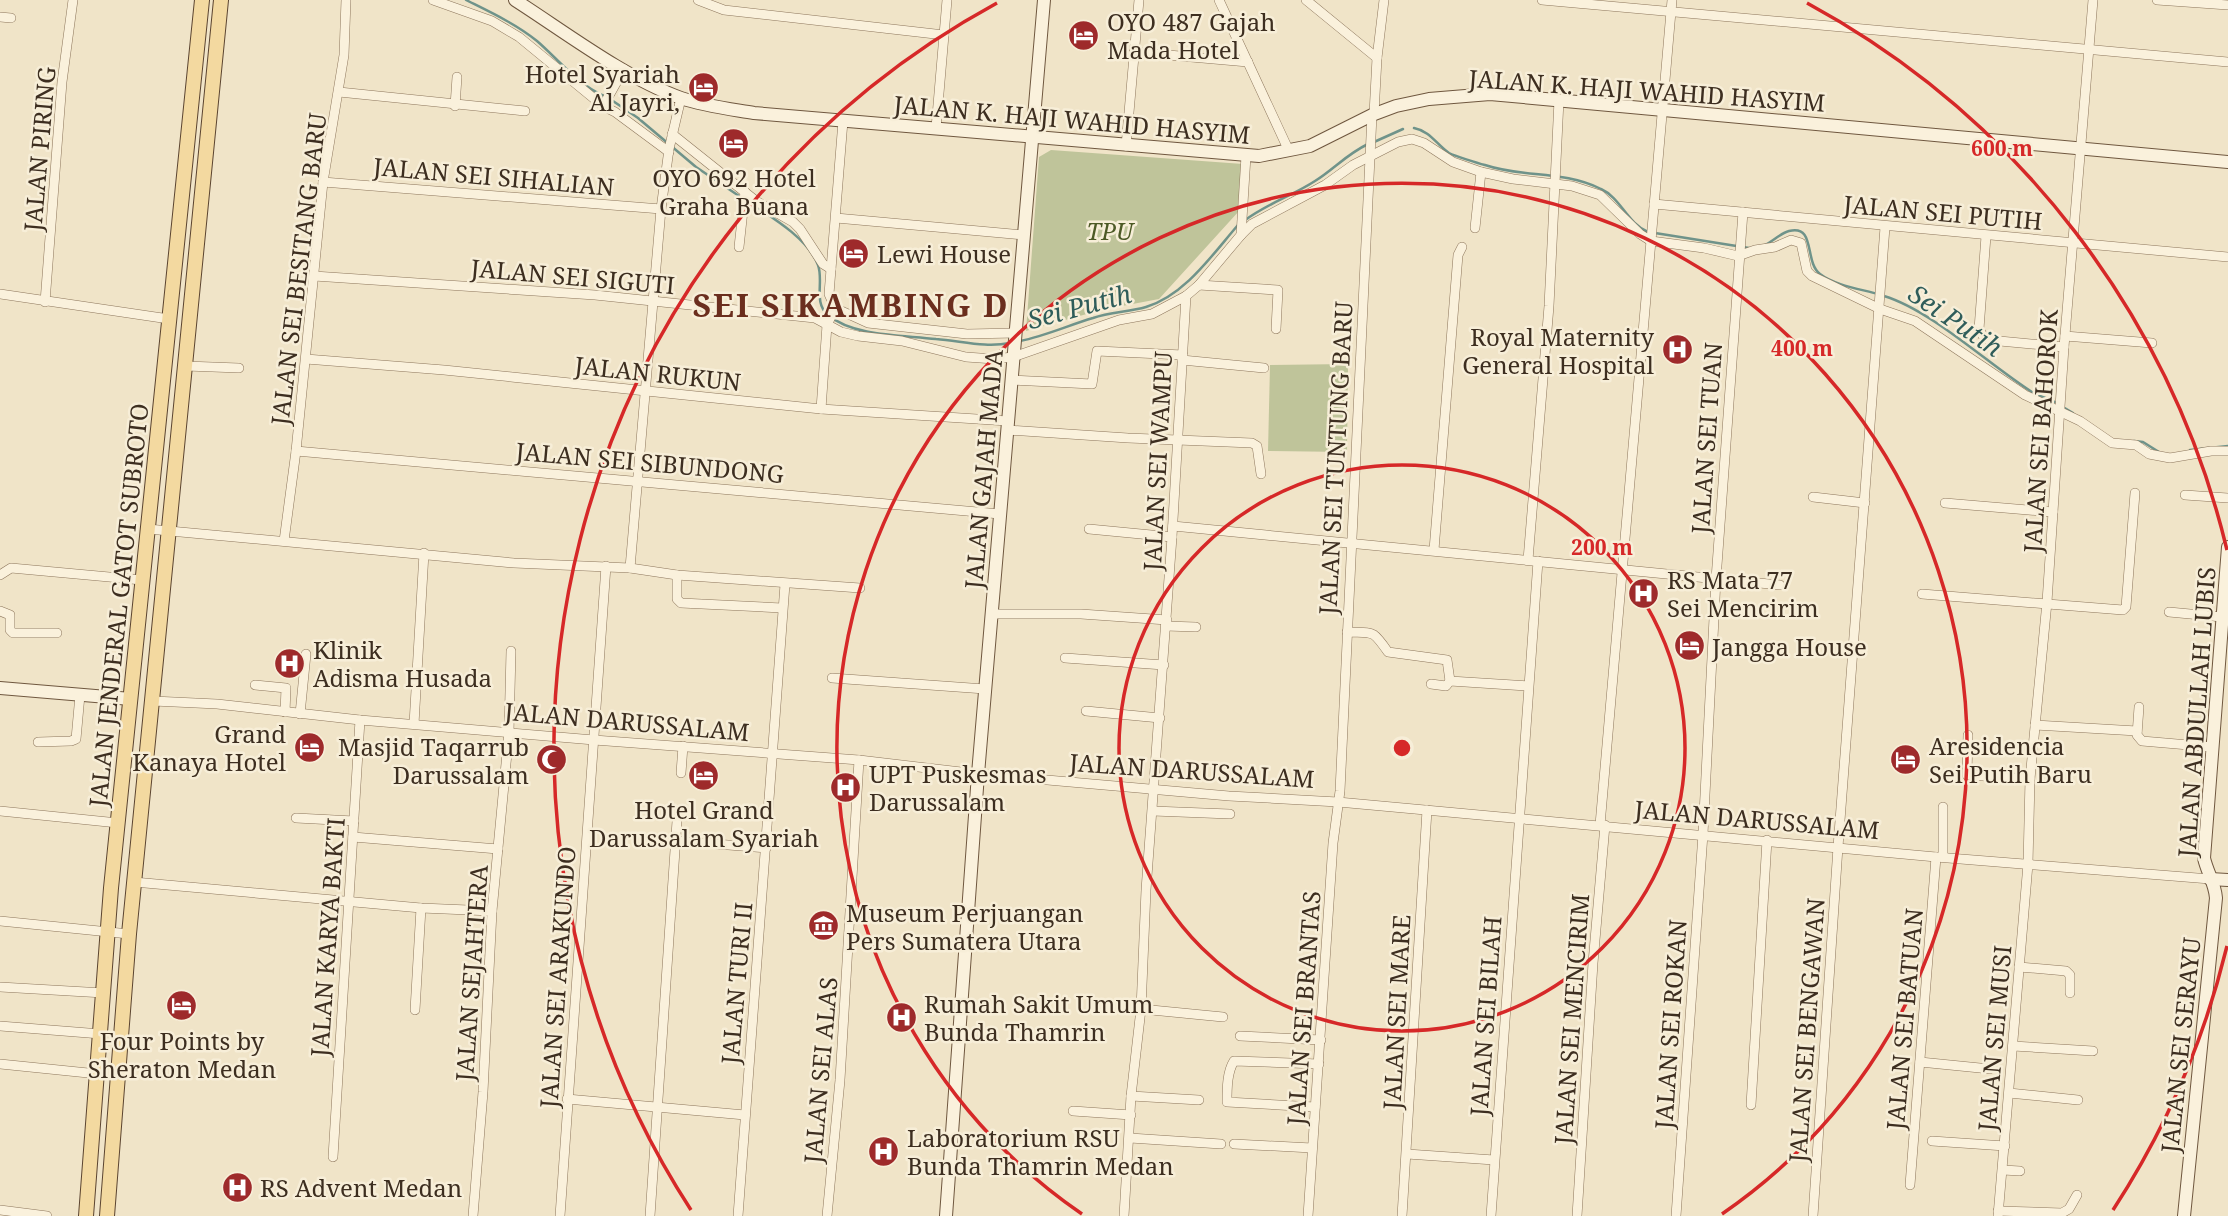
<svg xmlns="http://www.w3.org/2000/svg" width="2228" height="1216" font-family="'Noto Serif',serif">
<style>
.cemetery{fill:#bfc49a}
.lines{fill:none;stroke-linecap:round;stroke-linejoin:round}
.stream{stroke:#6f938a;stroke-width:2.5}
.street-casing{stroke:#8d765c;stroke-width:10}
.secondary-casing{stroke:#6f573f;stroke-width:14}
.primary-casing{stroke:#5b4430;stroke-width:16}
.street{stroke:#faf1dc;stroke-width:9}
.secondary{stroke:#faf1dc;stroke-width:12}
.primary{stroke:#f3d9a0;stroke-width:14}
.ring{fill:none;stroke:#d62828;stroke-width:3.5}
.labels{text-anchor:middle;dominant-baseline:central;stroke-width:5;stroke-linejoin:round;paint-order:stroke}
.poi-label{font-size:24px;fill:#3d2e20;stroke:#f7eed8;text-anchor:start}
.street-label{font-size:24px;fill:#3d2e20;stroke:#f7eed8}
.park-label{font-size:24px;font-style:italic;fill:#4d5a26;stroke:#f7eed8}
.water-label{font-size:26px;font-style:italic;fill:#2f5d5a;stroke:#f7eed8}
.district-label{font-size:32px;font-weight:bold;letter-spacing:2px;fill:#6b2e1e;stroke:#f7eed8}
.centre{fill:#d62828;stroke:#f7eed8;stroke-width:3.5}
.ring-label{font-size:21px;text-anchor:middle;font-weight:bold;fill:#d62828;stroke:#f7eed8;stroke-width:5;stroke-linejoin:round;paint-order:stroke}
</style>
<rect width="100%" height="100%" fill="#f0e4c8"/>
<!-- cemetery -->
<g class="cemetery">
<polygon points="1051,150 1243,164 1239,211 1159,299 1101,310 1026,331 1039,157"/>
<polygon points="1348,364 1347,452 1268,451 1270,365"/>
</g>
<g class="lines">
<!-- stream -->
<g class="stream">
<path d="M466 0C490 12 516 24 537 41 559 60 577 84 604 96"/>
<polyline points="610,99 638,118 696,167 742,198"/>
<path d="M1414 128C1430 131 1437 145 1449 153 1455 156 1477 163 1485 165 1523 178 1563 170 1601 189 1621 198 1627 223 1648 232"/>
<polyline points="1374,142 1403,129"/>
<path d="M747 201C770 216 808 238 818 265 824 281 813 303 828 315 854 337 904 335 936 339 962 341 985 348 1010 343"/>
<path d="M1244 221C1266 204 1292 196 1315 181 1334 169 1347 154 1368 144"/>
<polyline points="1655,233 1749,248"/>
<path d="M1765 245C1773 241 1781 233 1789 231 1816 224 1804 262 1820 274 1834 285 1860 289 1878 294"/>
<path d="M1884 296C1933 311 1990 366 2035 394L2053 401 2073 413"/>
<path d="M1020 341C1045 336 1069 325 1093 318 1110 312 1129 312 1146 307 1185 295 1212 255 1238 225"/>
<polyline points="2134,441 2143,442 2159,452"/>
<polyline points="2190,450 2228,446"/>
</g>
<defs>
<g id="street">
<polyline points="433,0 492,21 519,37 603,106 615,112 669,152"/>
<polyline points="698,0 724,10 944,35"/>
<polyline points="1219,0 1289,151"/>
<polyline points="1306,0 1377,58"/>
<polyline points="1542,0 2228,62"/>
<polyline points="2157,0 2228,5"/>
<polyline points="0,17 11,18"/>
<polyline points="1134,52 1248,62"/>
<polyline points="339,92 525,111"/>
<polyline points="455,106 457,77"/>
<polyline points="603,106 624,69"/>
<polyline points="1374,114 1377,58 1384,0"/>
<polyline points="843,121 829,294 835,308 868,323 967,334 1015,333"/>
<polyline points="936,128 947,0"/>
<polyline points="672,134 756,201 793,222 800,229 823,264 831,269"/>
<polyline points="1126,146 1139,0"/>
<polyline points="323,182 661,209"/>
<polyline points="1654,204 2228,257"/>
<polyline points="836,218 1024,235"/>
<polyline points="1475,228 1481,172"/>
<polyline points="1241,235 1252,224 1325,185 1353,165 1398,142 1412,139 1424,143 1453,162 1481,172 1513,179 1572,186 1600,195 1640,234 1651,241 1704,248 1738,256 1755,250 1775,247 1791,240 1801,243 1807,271 1812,276 1880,309 1915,321 2025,395 2080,421 2112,443 2136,445 2149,454 2170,458 2211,451 2228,451"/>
<polyline points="1986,236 1979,329 1983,336 1989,340 2064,347"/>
<polyline points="739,247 745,192"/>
<polyline points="314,276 595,295 815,318 841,332 858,336 902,341 966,357 994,359 1013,357 1119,320 1152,314 1186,296"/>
<polyline points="1199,285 1278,290 1276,329"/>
<polyline points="0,294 169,319"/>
<polyline points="45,302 62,82 73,0"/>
<polyline points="2065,336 2152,343"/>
<polyline points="306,359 444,370 821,409 1008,421"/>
<polyline points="1182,360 1264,368"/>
<polyline points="186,366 239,368"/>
<polyline points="1011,380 1092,384 1097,351 1183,355"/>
<polyline points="821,409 827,325 835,308"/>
<polyline points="1007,430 1128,438 1252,443 1257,446 1261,474"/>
<polyline points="296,451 1000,514"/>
<polyline points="2185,495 2228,498"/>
<polyline points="1813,497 1865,503"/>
<polyline points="1945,503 2053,512"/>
<polyline points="1173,526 1780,585"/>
<polyline points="148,529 514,563 630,568 677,575 860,588"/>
<polyline points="1089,529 1172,537"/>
<polyline points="284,541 296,451 323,182 344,55 346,0"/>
<polyline points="1434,550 1458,255 1462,247"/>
<polyline points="1528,560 1549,306 1559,100"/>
<polyline points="630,568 661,209 669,149 681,98"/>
<polyline points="0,575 11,568 142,580"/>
<polyline points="677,575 677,599 681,603 782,608"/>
<polyline points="1922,594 2123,610 2126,607 2135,493"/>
<polyline points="0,611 10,615 10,630 13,633 57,633"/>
<polyline points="2169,612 2222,617"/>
<polyline points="992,614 1081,614 1167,620"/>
<polyline points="1166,626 1196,627"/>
<path d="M1347 632C1374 633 1372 629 1388 652L1447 660 1450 681"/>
<polyline points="1065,658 1164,665"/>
<polyline points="832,678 985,689"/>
<polyline points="1431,684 1446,686 1450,681 1528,686"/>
<polyline points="255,685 286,688 285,712"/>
<polyline points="153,701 217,704 360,720 594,740 859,760 978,774 1229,796 1338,802 1936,857 2210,879"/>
<polyline points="2139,707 2137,735 2142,741 2212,747"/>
<polyline points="1086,711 1160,718"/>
<polyline points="300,714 306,654"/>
<polyline points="414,724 424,553"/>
<polyline points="2035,725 2137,731"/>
<polyline points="1968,735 1967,775 2030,779"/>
<polyline points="38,742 71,741 76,739 80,695"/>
<polyline points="681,773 683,746"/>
<polyline points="0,811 118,823"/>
<polyline points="1153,811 1230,814"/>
<polyline points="296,818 354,821"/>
<polyline points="1600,825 1672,0"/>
<polyline points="353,837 498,849"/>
<polyline points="676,841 766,848"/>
<polyline points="1943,857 1943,807"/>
<polyline points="134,882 421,908 492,911"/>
<polyline points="0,921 129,934"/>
<polyline points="2019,967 2066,971 2070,975 2070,993"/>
<polyline points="0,987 104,993"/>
<polyline points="1141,1009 1223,1017"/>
<polyline points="415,1010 421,908"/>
<polyline points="0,1026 101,1034"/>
<polyline points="1240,1036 1321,1040"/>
<polyline points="2013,1046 2093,1051"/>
<polyline points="1920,1062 1990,1069"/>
<polyline points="0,1064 98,1074"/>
<polyline points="2009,1093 2078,1100"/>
<polyline points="1131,1096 1199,1100"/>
<polyline points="567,1099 745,1115"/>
<polyline points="1751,1105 1767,840"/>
<path d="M1315 1107 1227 1102C1227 1089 1227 1072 1234 1061L1319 1064"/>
<polyline points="1073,1111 1131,1115"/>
<polyline points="1130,1138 1221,1144"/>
<polyline points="1932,1141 2005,1146"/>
<polyline points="1234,1144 1312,1148"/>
<polyline points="1407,1154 1494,1160"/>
<polyline points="333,1157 360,720"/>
<polyline points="2003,1170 2020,1171"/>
<polyline points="1910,1185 1936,857"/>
<polyline points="0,1210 47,1216"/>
<polyline points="1998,1211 2062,1213 2069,1209 2077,1195"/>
<polyline points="473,1216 483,1092 492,911 509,732 511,651"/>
<polyline points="560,1216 606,566"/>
<polyline points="650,1216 677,821"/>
<polyline points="738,1216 785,584"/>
<polyline points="827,1216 840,1080 859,760"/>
<polyline points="1124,1216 1131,1096 1141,1009 1146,890 1172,537 1186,296 1199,285 1241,235 1246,156"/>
<polyline points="1308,1216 1333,843 1340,791 1372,115"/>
<polyline points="1402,1216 1427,810"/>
<polyline points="1491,1216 1538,561"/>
<polyline points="1577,1216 1593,963 1605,825"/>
<polyline points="1676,1216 1703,834 1716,579 1743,212"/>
<polyline points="1813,1216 1838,847 1885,227"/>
<polyline points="1998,1216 2028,864 2030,779 2047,602 2064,347 2093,0"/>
</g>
<g id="secondary">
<path d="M515 0C565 32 625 78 681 98 704 106 730 109 754 113L1259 156 1310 146 1372 115 1396 106 1429 99 1490 94 2228 162"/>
<polyline points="0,688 131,699"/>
<polyline points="2210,879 2228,880"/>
<polyline points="946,1216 978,774 1044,0"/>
<path d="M2184 1216 2216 898C2215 883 2207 872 2204 858L2228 547"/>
</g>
<g id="primary">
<polyline points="86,1216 111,888 202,0"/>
<polyline points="107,1216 129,934 221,0"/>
</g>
</defs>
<!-- street casing -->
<use href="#street" class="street-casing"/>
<!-- secondary casing -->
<use href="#secondary" class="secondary-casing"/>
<!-- primary casing -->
<use href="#primary" class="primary-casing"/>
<!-- street -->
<use href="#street" class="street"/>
<!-- secondary -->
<use href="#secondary" class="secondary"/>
<!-- primary -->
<use href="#primary" class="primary"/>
</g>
<!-- distance rings -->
<g class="ring">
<circle cx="1402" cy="748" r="283"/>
<path d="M1082 1214A565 565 0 1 1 1722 1214"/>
<path d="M2227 946A848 848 0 0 1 2113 1210M691 1210A848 848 0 0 1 997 3M1807 3A848 848 0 0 1 2227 550"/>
</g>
<!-- icons -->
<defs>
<symbol id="hotel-disc" viewBox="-11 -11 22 22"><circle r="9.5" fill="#9e2a2b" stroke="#f7eed8"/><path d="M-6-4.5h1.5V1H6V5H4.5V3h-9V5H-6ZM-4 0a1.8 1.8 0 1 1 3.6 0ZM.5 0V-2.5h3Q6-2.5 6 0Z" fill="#fff"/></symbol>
<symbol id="hospital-disc" viewBox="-11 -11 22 22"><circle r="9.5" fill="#9e2a2b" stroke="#f7eed8"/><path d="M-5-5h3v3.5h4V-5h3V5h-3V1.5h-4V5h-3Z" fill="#fff"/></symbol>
<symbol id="mosque-disc" viewBox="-11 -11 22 22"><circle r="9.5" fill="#9e2a2b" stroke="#f7eed8"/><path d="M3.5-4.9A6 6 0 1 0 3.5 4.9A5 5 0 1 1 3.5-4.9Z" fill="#fff"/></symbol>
<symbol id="museum-disc" viewBox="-11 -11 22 22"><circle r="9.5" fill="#9e2a2b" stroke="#f7eed8"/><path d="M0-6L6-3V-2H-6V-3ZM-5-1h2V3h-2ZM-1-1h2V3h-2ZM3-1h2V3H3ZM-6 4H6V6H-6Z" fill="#fff"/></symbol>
</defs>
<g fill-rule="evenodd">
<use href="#hotel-disc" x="1066" y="18" width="35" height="35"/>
<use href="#hotel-disc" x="686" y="70" width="35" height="35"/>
<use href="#hotel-disc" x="716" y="126" width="35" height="35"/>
<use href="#hotel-disc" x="836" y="236" width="35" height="35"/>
<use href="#hospital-disc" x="1660" y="332" width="35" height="35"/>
<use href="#hospital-disc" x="1626" y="576" width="35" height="35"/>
<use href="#hotel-disc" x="1672" y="628" width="35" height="35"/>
<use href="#hospital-disc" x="272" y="646" width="35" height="35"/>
<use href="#hotel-disc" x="292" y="730" width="35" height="35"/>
<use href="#hotel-disc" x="1888" y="742" width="35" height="35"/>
<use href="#mosque-disc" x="534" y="742" width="35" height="35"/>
<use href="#hotel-disc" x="686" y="758" width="35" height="35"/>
<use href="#hospital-disc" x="828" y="770" width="35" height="35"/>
<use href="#museum-disc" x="806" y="908" width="35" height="35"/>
<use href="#hotel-disc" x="164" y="988" width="35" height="35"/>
<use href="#hospital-disc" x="884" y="1000" width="35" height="35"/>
<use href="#hospital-disc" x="866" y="1134" width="35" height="35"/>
<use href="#hospital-disc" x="220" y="1170" width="35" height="35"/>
</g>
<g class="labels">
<!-- poi labels -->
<g class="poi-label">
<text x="1107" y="21">OYO 487 Gajah<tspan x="1107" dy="28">Mada Hotel</tspan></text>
<text x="680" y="73" text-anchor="end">Hotel Syariah<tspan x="680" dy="28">Al Jayri,</tspan></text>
<text x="734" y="177" text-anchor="middle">OYO 692 Hotel<tspan x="734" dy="28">Graha Buana</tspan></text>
<text x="877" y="253">Lewi House</text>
<text x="1654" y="336" text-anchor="end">Royal Maternity<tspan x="1654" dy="28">General Hospital</tspan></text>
<text x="1667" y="579">RS Mata 77<tspan x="1667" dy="28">Sei Mencirim</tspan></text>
<text x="1712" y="646">Jangga House</text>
<text x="313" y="649">Klinik<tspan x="313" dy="28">Adisma Husada</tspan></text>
<text x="286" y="733" text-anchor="end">Grand<tspan x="286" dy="28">Kanaya Hotel</tspan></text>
<text x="1929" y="745">Aresidencia<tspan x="1929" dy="28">Sei Putih Baru</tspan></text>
<text x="529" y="746" text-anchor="end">Masjid Taqarrub<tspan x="529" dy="28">Darussalam</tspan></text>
<text x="869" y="773">UPT Puskesmas<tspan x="869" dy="28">Darussalam</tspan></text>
<text x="704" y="809" text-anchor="middle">Hotel Grand<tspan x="704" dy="28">Darussalam Syariah</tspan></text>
<text x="846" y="912">Museum Perjuangan<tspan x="846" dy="28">Pers Sumatera Utara</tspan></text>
<text x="924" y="1003">Rumah Sakit Umum<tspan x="924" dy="28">Bunda Thamrin</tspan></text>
<text x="182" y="1040" text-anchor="middle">Four Points by<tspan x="182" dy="28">Sheraton Medan</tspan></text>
<text x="907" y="1137">Laboratorium RSU<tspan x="907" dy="28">Bunda Thamrin Medan</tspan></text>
<text x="260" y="1187">RS Advent Medan</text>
</g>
<!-- street labels -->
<g class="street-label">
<text transform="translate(1647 90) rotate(4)">JALAN K. HAJI WAHID HASYIM</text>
<text transform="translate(1072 119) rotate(5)">JALAN K. HAJI WAHID HASYIM</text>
<text transform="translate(39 149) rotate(-85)">JALAN PIRING</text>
<text transform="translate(494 176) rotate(5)">JALAN SEI SIHALIAN</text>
<text transform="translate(1943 212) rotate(5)">JALAN SEI PUTIH</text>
<text transform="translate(298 269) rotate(-83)">JALAN SEI BESITANG BARU</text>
<text transform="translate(573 276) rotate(5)">JALAN SEI SIGUTI</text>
<text transform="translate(658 373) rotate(6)">JALAN RUKUN</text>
<text transform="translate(2040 431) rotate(-86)">JALAN SEI BAHOROK</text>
<text transform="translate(1706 438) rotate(-86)">JALAN SEI TUAN</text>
<text transform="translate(1335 458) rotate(-87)">JALAN SEI TUNTUNG BARU</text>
<text transform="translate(1157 461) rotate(-87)">JALAN SEI WAMPU</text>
<text transform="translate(650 462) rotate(5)">JALAN SEI SIBUNDONG</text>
<text transform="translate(983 469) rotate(-85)">JALAN GAJAH MADA</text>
<text transform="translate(118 605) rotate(-84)">JALAN JENDERAL GATOT SUBROTO</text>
<text transform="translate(2196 712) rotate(-86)">JALAN ABDULLAH LUBIS</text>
<text transform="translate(627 721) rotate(5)">JALAN DARUSSALAM</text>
<text transform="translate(1192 770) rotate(4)">JALAN DARUSSALAM</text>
<text transform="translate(1757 819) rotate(5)">JALAN DARUSSALAM</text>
<text transform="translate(327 937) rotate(-86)">JALAN KARYA BAKTI</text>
<text transform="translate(471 973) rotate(-86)">JALAN SEJAHTERA</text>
<text transform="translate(557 977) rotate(-86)">JALAN SEI ARAKUNDO</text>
<text transform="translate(736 983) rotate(-85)">JALAN TURI II</text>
<text transform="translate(1303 1008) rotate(-86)">JALAN SEI BRANTAS</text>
<text transform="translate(1396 1012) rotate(-87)">JALAN SEI MARE</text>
<text transform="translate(1485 1016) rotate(-86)">JALAN SEI BILAH</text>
<text transform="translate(1571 1019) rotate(-86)">JALAN SEI MENCIRIM</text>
<text transform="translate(1904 1019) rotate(-85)">JALAN SEI BATUAN</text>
<text transform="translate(1670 1024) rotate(-86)">JALAN SEI ROKAN</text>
<text transform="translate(1806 1030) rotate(-86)">JALAN SEI BENGAWAN</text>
<text transform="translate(1994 1038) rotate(-85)">JALAN SEI MUSI</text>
<text transform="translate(2180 1045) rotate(-84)">JALAN SEI SERAYU</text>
<text transform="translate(820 1070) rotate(-85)">JALAN SEI ALAS</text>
</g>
<!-- park labels -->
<g class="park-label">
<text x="1110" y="230">TPU</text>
</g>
<!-- water labels -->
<g class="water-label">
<text transform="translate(1079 306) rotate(-15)">Sei Putih</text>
<text transform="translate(1956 320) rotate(34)">Sei Putih</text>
</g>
<!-- district labels -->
<g class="district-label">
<text x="851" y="304">SEI SIKAMBING D</text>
</g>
</g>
<circle cx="1402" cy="748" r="10" class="centre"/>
<g class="ring-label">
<text x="2002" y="156">600 m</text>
<text x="1802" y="356">400 m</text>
<text x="1602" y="555">200 m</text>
</g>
</svg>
